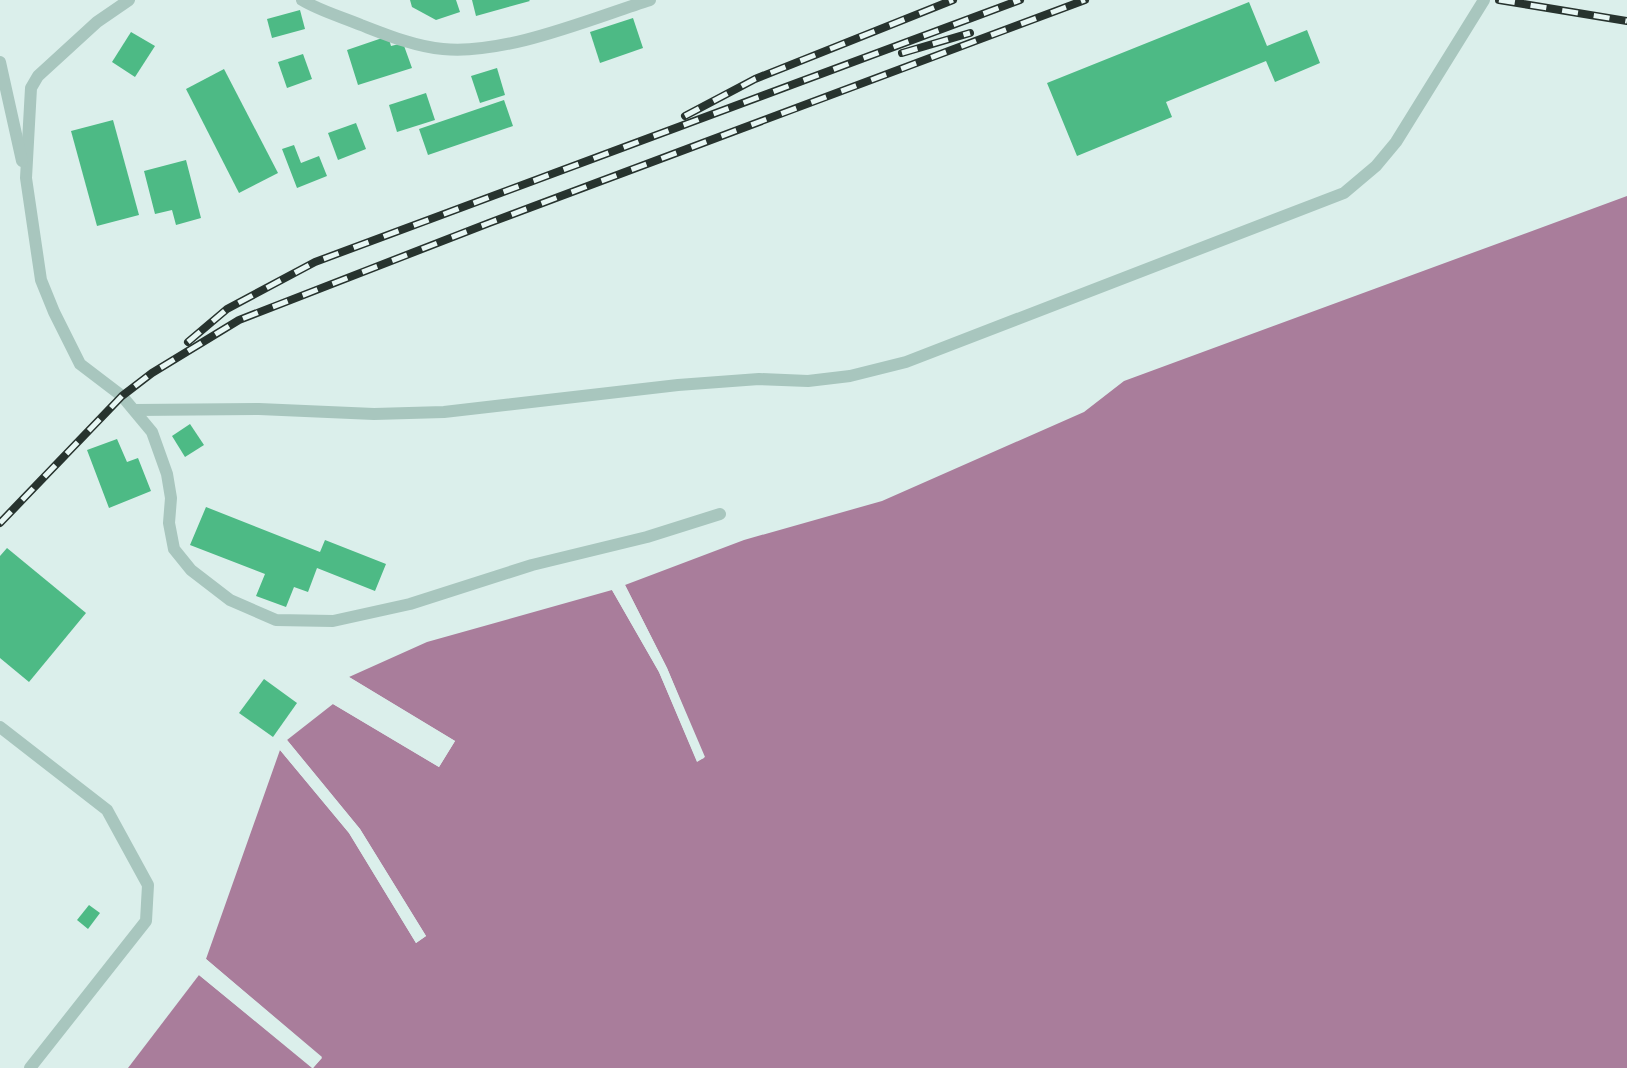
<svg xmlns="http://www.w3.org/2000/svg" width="1627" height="1068" font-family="'DM Sans',sans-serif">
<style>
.water{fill:#a97d9b}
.pier{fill:#dbefeb}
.building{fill:#4dba85}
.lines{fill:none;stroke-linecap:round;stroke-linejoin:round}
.service{stroke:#a8c6be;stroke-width:12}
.rail-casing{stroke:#27332e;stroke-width:8}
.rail{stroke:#e7f7f4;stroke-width:5;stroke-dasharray:16;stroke-linecap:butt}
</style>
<rect width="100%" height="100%" fill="#dbefeb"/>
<!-- water -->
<g class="water">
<polygon points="1627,196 1627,1068 313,1068 322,1057 206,959 280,750 349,833 416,943 426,936 360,829 287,740 333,704 439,767 455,741 349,677 427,642 612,590 659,672 697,761 704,758 667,668 625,585 744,540 882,501 1084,412 1124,381"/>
<polygon points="199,975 312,1068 128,1068"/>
</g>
<!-- pier -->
<g class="pier">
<polygon points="625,585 667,668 705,757 697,762 659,672 612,590 615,589 662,671 699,757 664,669 622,586"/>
<polygon points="349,677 455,741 439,767 333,704 335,701 438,762 450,742 347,680"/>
<polygon points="287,740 360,829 426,936 416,943 349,833 280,750 282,747 352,831 417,938 421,935 357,831 285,743"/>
<polygon points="206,959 322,1058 313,1068 199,975 201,972 312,1064 317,1058 205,963"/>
</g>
<!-- building -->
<g class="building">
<polygon points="410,0 456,0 460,12 436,20 412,7"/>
<polygon points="472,0 529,0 530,1 476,16"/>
<polygon points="1249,2 1267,46 1307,30 1320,63 1275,82 1266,61 1166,102 1172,117 1077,156 1047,83"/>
<polygon points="300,10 305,29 272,38 267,19"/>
<polygon points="633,18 643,48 600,63 590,32"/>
<polygon points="131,32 155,46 135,77 112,62"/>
<polygon points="388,36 391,46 403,43 412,68 358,85 347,50"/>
<polygon points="303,54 312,79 287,88 278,62"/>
<polygon points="497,68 505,95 480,103 471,76"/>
<polygon points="224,69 278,173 239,193 186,89"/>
<polygon points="426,93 435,120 397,132 389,105"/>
<polygon points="504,100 513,126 428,155 419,129"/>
<polygon points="113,120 139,215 97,226 71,131"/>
<polygon points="356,123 366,149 338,160 328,133"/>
<polygon points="294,145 301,163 319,156 327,176 297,188 282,149"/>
<polygon points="186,160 201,218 176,225 172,210 155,214 144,171"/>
<polygon points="190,424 204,445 185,457 172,436"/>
<polygon points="117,439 127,462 138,458 151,491 109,508 87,450"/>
<polygon points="206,507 320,552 325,540 386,564 375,591 317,568 308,592 294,587 286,607 256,596 265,574 190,545"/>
<polygon points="7,548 86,613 29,682 0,658 0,556"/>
<polygon points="264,679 297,703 273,737 239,713"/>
<polygon points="89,905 100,913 88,929 77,920"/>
</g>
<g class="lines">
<!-- service -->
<g class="service">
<polyline points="129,0 97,22 38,76 31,88 26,178 41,280 54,312 80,364 122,396 152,432 167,474 171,498 169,523 174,549 191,570 230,600 276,620 333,621 410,604 532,565 647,537 720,514"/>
<path d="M302 0C320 11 342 17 361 25 387 35 416 47 443 49 506 55 590 19 650 0"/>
<polyline points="0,62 22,161"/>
<polyline points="135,410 259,409 374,414 444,412 678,385 759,379 808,381 850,376 906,362 1344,193 1376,166 1396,142 1484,0"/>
<polyline points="0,727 107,810 148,885 146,921 30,1068"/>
</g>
<defs>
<g id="rail">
<polyline points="1499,0 1627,21"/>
<polyline points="902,53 970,33"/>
<polyline points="685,116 755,79 953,0"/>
<polyline points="188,342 227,309 315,262 1020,0"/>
<polyline points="0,523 122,396 152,373 239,320 489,223 1085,0"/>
</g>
</defs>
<!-- rail casing -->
<use href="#rail" class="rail-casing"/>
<!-- rail -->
<use href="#rail" class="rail"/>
</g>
</svg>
